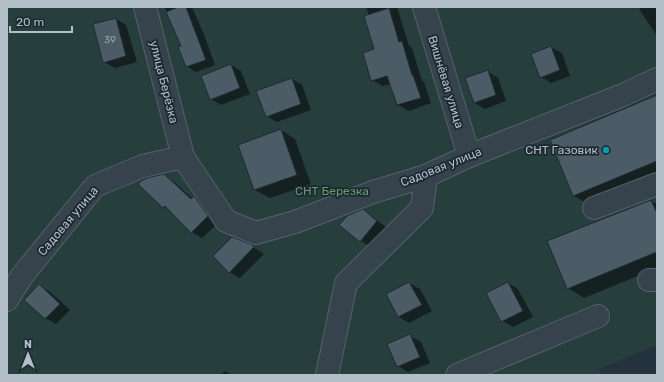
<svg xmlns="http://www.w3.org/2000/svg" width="664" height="382" font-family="Rubik,sans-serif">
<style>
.green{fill:#263f3d}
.shadow{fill:#0007}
.building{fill:#4c5c67;stroke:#1e2a33}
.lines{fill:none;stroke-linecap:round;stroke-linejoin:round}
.minor-casing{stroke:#55616a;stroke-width:24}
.minor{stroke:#37434c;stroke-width:22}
.culture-dot{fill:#0f9aa8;stroke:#1c2831;stroke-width:1.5}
.labels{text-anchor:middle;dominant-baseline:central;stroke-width:3.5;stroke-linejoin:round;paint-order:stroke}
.number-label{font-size:10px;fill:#98a6b0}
.street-label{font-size:12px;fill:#b2bec8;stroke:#1c2831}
.poi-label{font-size:12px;fill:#b2bec8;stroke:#1c2831;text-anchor:end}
.park-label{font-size:12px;fill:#69996c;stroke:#1c2831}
</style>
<rect width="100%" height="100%" fill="#23323c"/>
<!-- green -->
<polygon class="green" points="7,7 657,7 657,345 599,369 601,375 7,375"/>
<!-- shadow -->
<g class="shadow">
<polygon points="165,7 192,7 203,32 215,65 196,72 186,66 182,47"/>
<polygon points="366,7 397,7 409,46 412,48 422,81 424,82 431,103 409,111 398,105 391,84 383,86 372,80 375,50 369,16"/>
<polygon points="643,7 657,7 657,36 639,9"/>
<polygon points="116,19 126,25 137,62 115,68 104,62"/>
<polygon points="551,47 562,53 570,76 551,83 541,77"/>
<polygon points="231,65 241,71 250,94 221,105 211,99"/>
<polygon points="487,71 498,78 506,101 485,109 475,103 467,79"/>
<polygon points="292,79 302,85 311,110 277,122 267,116"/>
<polygon points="657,96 657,179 592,206 574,196"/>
<polygon points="281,130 295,139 311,184 270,198 255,190 239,145"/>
<polygon points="163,175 174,182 193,199 194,197 205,203 218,223 202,238 192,232 172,211 164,207"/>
<polygon points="651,201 657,204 657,268 584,298 568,288"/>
<polygon points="362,211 373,217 387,228 371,247 361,241 340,225"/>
<polygon points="250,245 264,254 240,278 229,272"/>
<polygon points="409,283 420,289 432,311 409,323 399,317"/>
<polygon points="508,283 518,289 533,317 513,327 502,321"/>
<polygon points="40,286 50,292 70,310 56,324 45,318"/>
<polygon points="410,336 421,342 430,363 408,372 398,366"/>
<polygon points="225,371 232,375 220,375"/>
</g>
<!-- building -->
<g class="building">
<polygon points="178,7 186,7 206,60 186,67 178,47 181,46 166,12"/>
<polygon points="389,8 399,42 402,41 412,75 413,75 421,98 397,105 387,76 371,81 363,53 374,49 364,16"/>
<polygon points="116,18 126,56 103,63 93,24"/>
<polygon points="551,46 560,70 540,78 531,54"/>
<polygon points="231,64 240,88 210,100 201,76"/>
<polygon points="488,70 496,95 474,103 465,78"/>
<polygon points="292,78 301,104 266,117 256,91"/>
<polygon points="657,95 657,161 573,196 550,140"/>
<polygon points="281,129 297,175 254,190 238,145"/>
<polygon points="164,174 191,199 194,196 208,216 191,233 165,206 163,208 138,184 141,181 147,178"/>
<polygon points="651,200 657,213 657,252 567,289 547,241"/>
<polygon points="363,209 377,221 360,242 339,225 347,216"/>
<polygon points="232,237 251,244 254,247 229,273 213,256"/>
<polygon points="409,282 422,305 398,317 386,294"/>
<polygon points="508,282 523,311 501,322 486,293"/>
<polygon points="39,284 60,304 45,319 24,300"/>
<polygon points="410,334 420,357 397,367 387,344"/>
</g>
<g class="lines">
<defs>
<g id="minor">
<polyline points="145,7 183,157"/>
<polyline points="424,7 469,156"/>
<polyline points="594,208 657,184"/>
<polyline points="649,280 657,280"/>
<polyline points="7,300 22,276 95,186 143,166 183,157 226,221 256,233 295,222 373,192 426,176 469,156 623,95 657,79"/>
<polyline points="327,375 346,283 422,208 426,176"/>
<polyline points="457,375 598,316"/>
</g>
</defs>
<!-- minor casing -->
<use href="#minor" class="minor-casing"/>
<!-- minor -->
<use href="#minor" class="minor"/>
</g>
<!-- markers -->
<circle class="culture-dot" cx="606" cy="150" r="4"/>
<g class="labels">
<!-- number labels -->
<g class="number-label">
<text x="110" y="40">39</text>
</g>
<!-- street labels -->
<g class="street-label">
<text transform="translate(164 82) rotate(76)">улица Берёзка</text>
<text transform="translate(446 82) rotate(73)">Вишнёвая улица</text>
<text transform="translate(441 167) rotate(-22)">Садовая улица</text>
<text transform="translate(68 221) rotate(-50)">Садовая улица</text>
</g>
<!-- poi labels -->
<g class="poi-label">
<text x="598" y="150">СНТ Газовик</text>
</g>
<!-- park labels -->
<g class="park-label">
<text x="332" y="191">СНТ Березка</text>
</g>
</g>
<!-- border -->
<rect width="664" height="382" fill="none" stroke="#b2bec8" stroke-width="16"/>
<!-- north arrow -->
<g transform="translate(28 354)" stroke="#1c2831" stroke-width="3" paint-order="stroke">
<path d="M0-3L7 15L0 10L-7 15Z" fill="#b2bec8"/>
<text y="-6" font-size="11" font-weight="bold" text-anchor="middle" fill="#b2bec8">N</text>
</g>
<!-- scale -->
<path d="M10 26v6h62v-6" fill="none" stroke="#b2bec8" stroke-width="2"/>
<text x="16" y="26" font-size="12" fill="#b2bec8" stroke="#1c2831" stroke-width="3" paint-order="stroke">20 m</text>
</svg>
